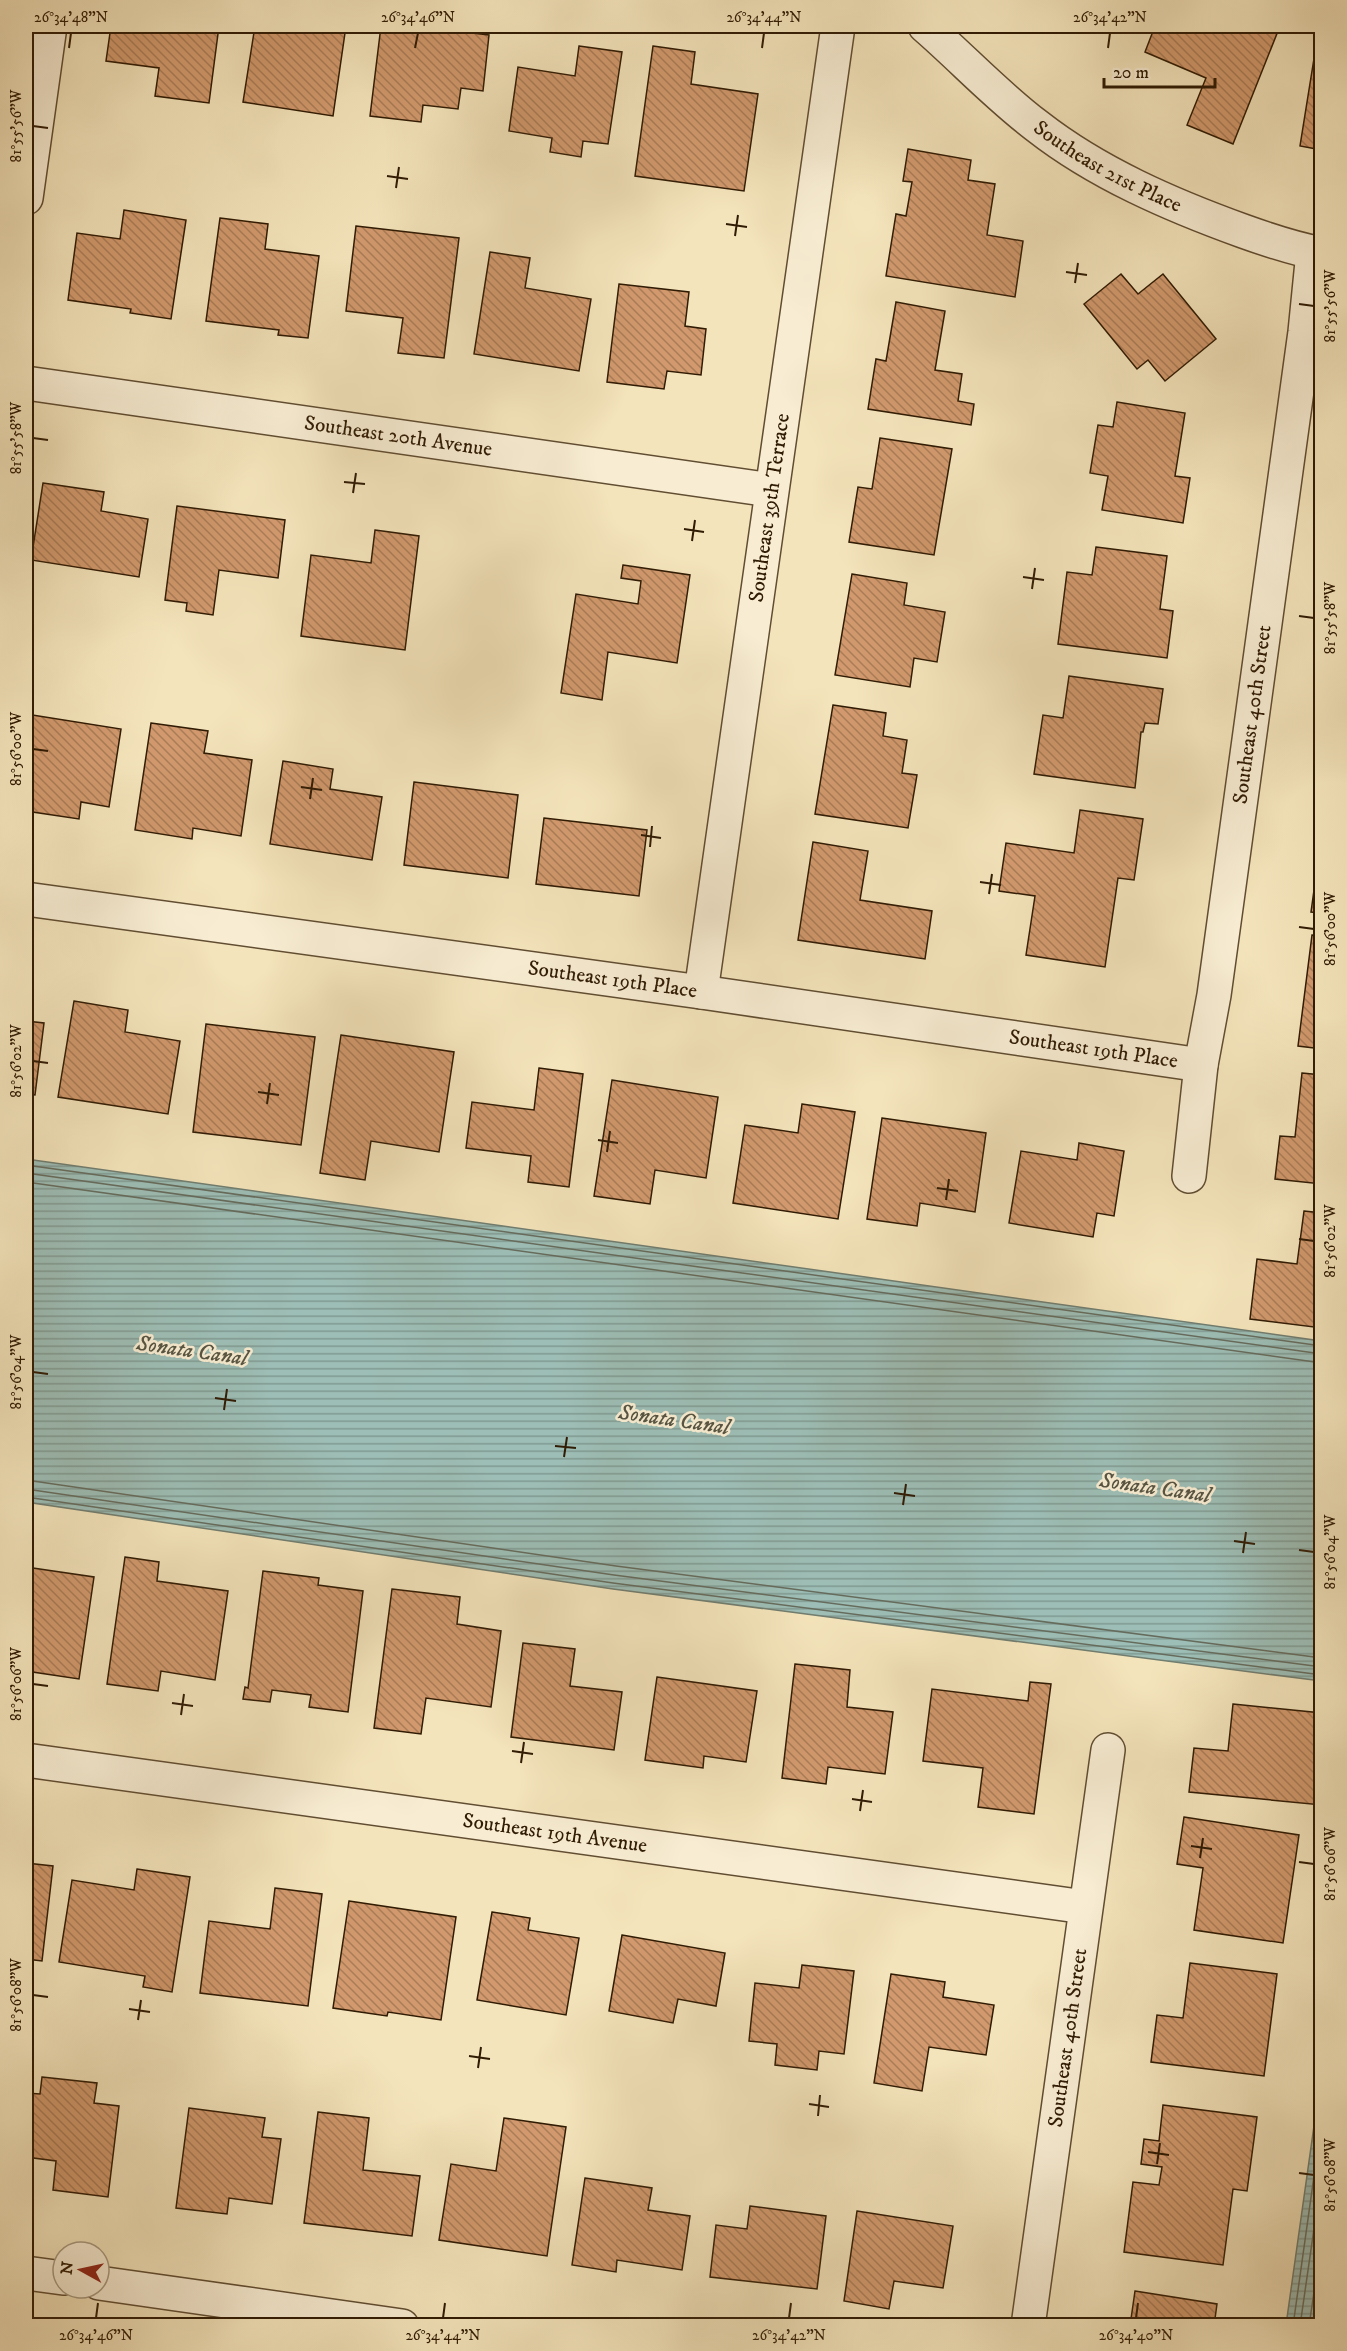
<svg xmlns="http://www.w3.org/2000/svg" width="1347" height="2351" font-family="'IM FELL DW Pica',serif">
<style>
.water{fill:url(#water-rules);stroke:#717d6f;stroke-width:1.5}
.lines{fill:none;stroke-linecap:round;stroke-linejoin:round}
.shore{stroke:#666c5d;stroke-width:1.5}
.building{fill:url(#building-back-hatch);stroke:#301b04;stroke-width:1.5}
.minor-casing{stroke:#614d32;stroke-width:36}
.minor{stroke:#f8edd3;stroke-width:33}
.ticks{fill:none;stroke:#301b04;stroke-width:2}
.labels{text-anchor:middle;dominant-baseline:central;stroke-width:5;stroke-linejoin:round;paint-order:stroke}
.street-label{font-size:21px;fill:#301b04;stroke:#f8edd3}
.water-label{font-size:22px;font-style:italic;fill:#565442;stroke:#f8edd3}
.neatline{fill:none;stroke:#301b04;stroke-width:2}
.ticks-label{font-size:15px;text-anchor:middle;fill:#301b04}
</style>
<defs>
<pattern id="water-rules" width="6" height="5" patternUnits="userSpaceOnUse" patternTransform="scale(1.5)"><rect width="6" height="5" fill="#9dbeb6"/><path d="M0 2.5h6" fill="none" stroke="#809a92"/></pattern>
<pattern id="building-back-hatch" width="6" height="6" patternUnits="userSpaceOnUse" patternTransform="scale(1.5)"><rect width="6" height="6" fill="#d1996d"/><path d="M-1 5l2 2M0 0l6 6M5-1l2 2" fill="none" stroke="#aa7c57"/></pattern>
</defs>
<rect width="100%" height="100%" fill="#f4e4bb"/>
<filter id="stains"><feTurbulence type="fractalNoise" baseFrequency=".00333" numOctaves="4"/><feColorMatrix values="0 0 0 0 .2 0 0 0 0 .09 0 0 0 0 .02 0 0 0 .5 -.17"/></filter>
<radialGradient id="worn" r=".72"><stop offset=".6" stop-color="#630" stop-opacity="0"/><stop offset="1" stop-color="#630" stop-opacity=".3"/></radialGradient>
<!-- water -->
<g class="water">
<polygon points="26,1159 1321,1341 1321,1681 613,1589 26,1502"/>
<polygon points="1321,2076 1321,2325 1286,2325"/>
</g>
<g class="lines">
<!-- shore -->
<g class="shore">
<polyline points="26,1165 1322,1346"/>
<polyline points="26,1173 1322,1354"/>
<polyline points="26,1182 1322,1363"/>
<polyline points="26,1480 616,1566 1322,1658"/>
<polyline points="26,1489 614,1575 1322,1667"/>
<polyline points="26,1497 613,1583 1322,1675"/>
<polyline points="1293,2326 1322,2119"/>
<polyline points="1300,2326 1322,2173"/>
<polyline points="1309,2326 1322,2238"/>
</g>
</g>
<!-- building -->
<g class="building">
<polygon points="111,26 219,26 209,103 155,96 159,68 106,61"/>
<polygon points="255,26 346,26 333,116 243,102"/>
<polygon points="381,26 414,26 489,35 483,91 461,88 458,109 423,105 421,122 370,116"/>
<polygon points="1155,26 1280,26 1233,144 1187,125 1206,78 1145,52"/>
<polygon points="579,46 622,52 608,144 583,141 581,157 550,152 552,138 509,131 518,67 575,76"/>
<polygon points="653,46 695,52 691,84 758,94 744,191 635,176"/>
<polygon points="1316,46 1322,47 1322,150 1300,146"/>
<polygon points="908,149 971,160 968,180 995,184 987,235 1023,241 1015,297 886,276 896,214 906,216 912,182 903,181"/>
<polygon points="124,210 186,220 171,319 130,313 131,309 68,300 77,233 120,239"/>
<polygon points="220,218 268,224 265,249 319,256 308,338 278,335 279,330 206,321"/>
<polygon points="356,226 459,238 444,358 398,353 403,318 346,311"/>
<polygon points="490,252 530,258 525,288 591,299 579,371 474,354"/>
<polygon points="1121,274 1138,294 1163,274 1216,339 1165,381 1148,360 1137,369 1084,304"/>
<polygon points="619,284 689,292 685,326 706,329 701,375 667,371 664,389 607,382"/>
<polygon points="896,302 945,311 935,370 962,374 958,401 974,404 971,425 868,409 876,359 886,361"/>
<polygon points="1117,402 1185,413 1175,476 1190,478 1183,523 1102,510 1108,476 1090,473 1098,425 1113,427"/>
<polygon points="880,438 952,449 934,555 849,542 858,487 872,489"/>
<polygon points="43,483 104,492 101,511 148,519 139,577 31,560"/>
<polygon points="177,506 285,520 278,578 219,570 213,615 186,611 187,603 165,600"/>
<polygon points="375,530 419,536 405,650 301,636 311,555 371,563"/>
<polygon points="1096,547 1167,556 1160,609 1173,611 1167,658 1058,644 1067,572 1092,575"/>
<polygon points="623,565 690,575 677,663 608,652 602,700 561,693 576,594 638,604 641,581 621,578"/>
<polygon points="852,574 907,583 904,605 945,612 937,662 914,658 910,687 835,675"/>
<polygon points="1069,676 1163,689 1158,724 1145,723 1143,732 1141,732 1135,788 1034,774 1043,715 1063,718"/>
<polygon points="833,705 886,713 883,736 907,740 902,773 917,775 908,828 815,814"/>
<polygon points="26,714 121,729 109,807 81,802 79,819 26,811"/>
<polygon points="151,723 208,731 204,753 252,760 241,836 193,828 192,839 135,830"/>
<polygon points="283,761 333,769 330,789 382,797 372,860 270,844"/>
<polygon points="414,782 518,795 508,878 404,865"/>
<polygon points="1080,810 1143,819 1134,880 1118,878 1105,967 1026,955 1035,896 999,891 1006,843 1074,853"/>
<polygon points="544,818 647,830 639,896 536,884"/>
<polygon points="813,842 868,851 860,900 932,911 925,959 798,940"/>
<polygon points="1318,861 1322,862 1322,913 1311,912"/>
<polygon points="1312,935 1322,936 1322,1049 1298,1046"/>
<polygon points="74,1001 128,1010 125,1032 180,1041 168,1114 58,1097"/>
<polygon points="26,1021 44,1023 35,1095 26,1094"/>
<polygon points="206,1024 315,1037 301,1145 193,1132"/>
<polygon points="341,1035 454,1052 439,1152 371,1141 365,1180 320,1173"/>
<polygon points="539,1068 583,1074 569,1187 528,1182 531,1156 466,1148 472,1102 534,1110"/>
<polygon points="1302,1073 1322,1075 1322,1184 1275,1179 1280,1136 1295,1137"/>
<polygon points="612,1080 718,1097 706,1178 655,1170 650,1204 594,1196"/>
<polygon points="802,1104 855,1112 838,1219 733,1203 745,1125 798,1133"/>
<polygon points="882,1118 986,1133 975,1212 920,1203 917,1226 867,1219"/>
<polygon points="1079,1143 1124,1151 1114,1216 1097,1213 1093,1237 1009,1223 1021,1151 1077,1160"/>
<polygon points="1304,1211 1322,1213 1322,1328 1250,1319 1257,1259 1297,1264"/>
<polygon points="125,1557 159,1562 157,1581 228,1591 215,1680 161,1671 158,1691 107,1684"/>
<polygon points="26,1567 94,1577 79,1679 26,1671"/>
<polygon points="263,1571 319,1578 318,1585 363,1591 348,1712 309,1707 311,1695 272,1690 270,1702 243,1699 245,1687 248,1688"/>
<polygon points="392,1589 460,1597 457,1624 501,1631 491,1707 426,1698 421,1734 374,1728"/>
<polygon points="523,1643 575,1649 570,1686 622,1692 614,1750 511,1737"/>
<polygon points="795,1664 850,1670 847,1707 893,1712 885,1774 828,1767 826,1784 782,1778"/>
<polygon points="657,1677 757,1691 746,1762 704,1756 703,1768 645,1760"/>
<polygon points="1030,1682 1051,1684 1034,1814 978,1807 983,1768 923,1761 932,1689 1028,1701"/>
<polygon points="1233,1704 1322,1713 1322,1805 1189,1792 1194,1748 1228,1751"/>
<polygon points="1184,1817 1299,1835 1283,1943 1194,1930 1203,1868 1177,1864"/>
<polygon points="26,1863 53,1866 42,1961 26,1959"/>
<polygon points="137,1869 190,1877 172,1992 143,1987 145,1976 59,1962 72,1880 134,1890"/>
<polygon points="275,1888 322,1894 308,2006 200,1993 209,1921 270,1929"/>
<polygon points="349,1901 456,1917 441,2020 388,2012 387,2016 333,2008"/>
<polygon points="492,1912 530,1918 528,1930 579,1938 566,2015 477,2000"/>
<polygon points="622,1935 725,1953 716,2006 678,1999 673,2023 609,2011"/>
<polygon points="1190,1963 1277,1974 1264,2076 1151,2062 1157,2015 1183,2018"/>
<polygon points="802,1965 854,1971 844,2054 819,2051 817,2070 775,2065 777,2044 749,2041 755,1983 799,1988"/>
<polygon points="891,1974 945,1982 943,1997 994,2005 986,2055 929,2047 922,2091 874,2083"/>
<polygon points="42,2077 97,2083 94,2103 119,2106 108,2197 53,2190 56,2161 26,2157 26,2093 40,2094"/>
<polygon points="1163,2105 1257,2117 1247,2191 1233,2189 1223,2265 1124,2252 1133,2182 1159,2185 1162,2167 1141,2164 1144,2139 1159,2141"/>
<polygon points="189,2108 265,2118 262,2137 281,2139 272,2204 229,2198 227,2214 176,2208"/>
<polygon points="318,2112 369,2118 363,2170 420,2176 412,2236 304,2223"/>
<polygon points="504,2118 566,2127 547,2256 439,2240 451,2164 496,2171"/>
<polygon points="585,2178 652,2188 648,2210 690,2216 682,2270 617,2260 616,2272 572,2265"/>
<polygon points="750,2206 826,2216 817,2289 710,2277 716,2225 747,2229"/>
<polygon points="857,2211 953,2226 943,2288 894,2281 889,2309 844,2301"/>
<polygon points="1135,2291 1217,2304 1214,2326 1130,2326"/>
</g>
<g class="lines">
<defs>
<g id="minor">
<path id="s1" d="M925 26C962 58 997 96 1037 126 1097 173 1171 205 1243 231 1268 240 1295 249 1322 254"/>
<polyline points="26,198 50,26"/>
<path id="s2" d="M26 383 771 490"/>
<path id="s3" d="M26 899 701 992 1201 1065"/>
<path id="s4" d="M701 992 838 26"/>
<path id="s5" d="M1189 1176 1201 1065 1214 995 1305 332 1313 252"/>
<path id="s6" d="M26 1760 1085 1907"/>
<polyline points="26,2273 63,2278"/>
<polyline points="99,2283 402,2326"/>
<path id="s7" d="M1028 2326 1108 1750"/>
</g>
</defs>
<!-- minor casing -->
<use href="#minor" class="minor-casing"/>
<!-- minor -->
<use href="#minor" class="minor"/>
</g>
<!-- ticks -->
<path class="ticks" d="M69 48 71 33M415 48 418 33M762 48 764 33M1108 48 1110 33M33 126 48 128M387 176 408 179M396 188 399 167M726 224 747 227M735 236 738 215M1066 272 1087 275M1075 283 1078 263M1299 304 1314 306M33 438 48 440M344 482 365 484M353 493 356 473M684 529 704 532M692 541 695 520M1023 577 1044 580M1032 589 1035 568M1299 616 1314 618M33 749 48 751M301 787 322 790M310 799 313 778M641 835 661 838M650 847 652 826M980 882 1001 885M989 894 992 874M1299 927 1314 929M33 1061 48 1063M258 1092 279 1095M267 1104 270 1083M598 1140 618 1143M607 1152 610 1131M937 1188 958 1191M946 1200 949 1179M1299 1239 1314 1241M33 1372 48 1374M215 1398 236 1401M224 1410 227 1389M555 1446 576 1448M564 1457 567 1437M894 1493 915 1496M903 1505 906 1484M1234 1541 1255 1544M1299 1550 1314 1552M1243 1553 1246 1532M33 1684 48 1686M172 1703 193 1706M181 1715 184 1694M512 1751 533 1754M521 1763 524 1742M852 1799 872 1802M860 1811 863 1790M1191 1846 1212 1849M1200 1858 1203 1838M1299 1862 1314 1864M33 1995 48 1997M129 2009 150 2012M138 2020 141 2000M469 2056 490 2059M478 2068 481 2047M809 2104 829 2107M818 2116 820 2095M1148 2152 1169 2155M1157 2164 1160 2143M1299 2173 1314 2175M96 2318 98 2303M443 2318 445 2303M789 2318 791 2303M1136 2318 1138 2303"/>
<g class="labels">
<!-- street labels -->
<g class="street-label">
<text stroke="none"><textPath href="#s1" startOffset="232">Southeast 21st Place</textPath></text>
<text stroke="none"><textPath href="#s2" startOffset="376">Southeast 20th Avenue</textPath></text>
<text stroke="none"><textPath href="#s4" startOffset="489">Southeast 39th Terrace</textPath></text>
<text stroke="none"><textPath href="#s5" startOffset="466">Southeast 40th Street</textPath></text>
<text stroke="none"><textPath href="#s3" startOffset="592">Southeast 19th Place</textPath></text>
<text stroke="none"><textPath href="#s3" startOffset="1078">Southeast 19th Place</textPath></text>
<text stroke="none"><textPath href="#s6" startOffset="534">Southeast 19th Avenue</textPath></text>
<text stroke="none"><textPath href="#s7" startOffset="291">Southeast 40th Street</textPath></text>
</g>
<!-- water labels -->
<g class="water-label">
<text transform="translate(192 1351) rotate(8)">Sonata Canal</text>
<text transform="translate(674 1420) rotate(8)">Sonata Canal</text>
<text transform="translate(1155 1488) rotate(8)">Sonata Canal</text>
</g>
</g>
<!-- margin -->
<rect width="1347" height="2351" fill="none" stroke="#f4e4bb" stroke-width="66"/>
<!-- north arrow -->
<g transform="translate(81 2270) rotate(278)"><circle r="28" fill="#f8edd3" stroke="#a89980" stroke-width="1.5"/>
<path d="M0-4.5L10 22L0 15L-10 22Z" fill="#8f2418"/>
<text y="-9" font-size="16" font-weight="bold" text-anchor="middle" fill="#301b04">N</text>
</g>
<!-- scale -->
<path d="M1104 78v9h111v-9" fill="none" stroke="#301b04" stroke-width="3"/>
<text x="1113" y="78" font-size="18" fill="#301b04" stroke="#f8edd3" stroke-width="4.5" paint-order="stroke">20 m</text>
<rect x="33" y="33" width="1281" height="2285" class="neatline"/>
<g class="ticks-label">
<text x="71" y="22">26°34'48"N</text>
<text x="418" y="22">26°34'46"N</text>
<text x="764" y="22">26°34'44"N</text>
<text x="1110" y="22">26°34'42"N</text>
<text transform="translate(16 126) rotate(-90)" y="5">81°55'56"W</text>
<text transform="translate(1330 306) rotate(-90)" y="5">81°55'56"W</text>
<text transform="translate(16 438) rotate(-90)" y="5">81°55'58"W</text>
<text transform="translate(1330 618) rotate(-90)" y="5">81°55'58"W</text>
<text transform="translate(16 749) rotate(-90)" y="5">81°56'00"W</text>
<text transform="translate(1330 929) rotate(-90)" y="5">81°56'00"W</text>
<text transform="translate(16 1061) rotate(-90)" y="5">81°56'02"W</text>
<text transform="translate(1330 1241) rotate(-90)" y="5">81°56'02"W</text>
<text transform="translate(16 1372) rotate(-90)" y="5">81°56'04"W</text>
<text transform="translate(1330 1552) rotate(-90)" y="5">81°56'04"W</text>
<text transform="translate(16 1684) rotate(-90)" y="5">81°56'06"W</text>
<text transform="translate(1330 1864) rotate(-90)" y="5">81°56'06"W</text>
<text transform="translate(16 1995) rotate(-90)" y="5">81°56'08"W</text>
<text transform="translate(1330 2175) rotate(-90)" y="5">81°56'08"W</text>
<text x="96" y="2340">26°34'46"N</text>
<text x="443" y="2340">26°34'44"N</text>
<text x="789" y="2340">26°34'42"N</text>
<text x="1136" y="2340">26°34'40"N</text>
</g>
<rect width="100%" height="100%" filter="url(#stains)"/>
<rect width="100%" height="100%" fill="url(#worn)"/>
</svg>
